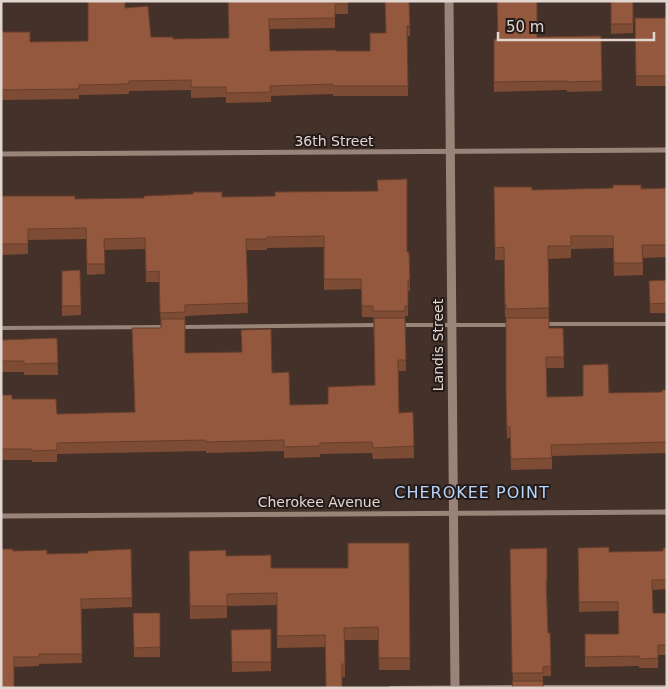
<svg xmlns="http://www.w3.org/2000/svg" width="668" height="689" font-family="'DejaVu Sans',sans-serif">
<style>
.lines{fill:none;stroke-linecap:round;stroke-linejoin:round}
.service{stroke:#99847a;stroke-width:4}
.minor{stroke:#99847a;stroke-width:5}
.tertiary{stroke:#99847a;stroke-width:9}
.wall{fill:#7e4c34;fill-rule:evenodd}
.building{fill:#93583d;stroke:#673e2b}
.labels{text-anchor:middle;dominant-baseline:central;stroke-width:4;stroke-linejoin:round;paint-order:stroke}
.street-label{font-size:14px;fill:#e2d6d1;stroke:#241b18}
.quarter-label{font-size:16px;letter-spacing:1px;fill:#b8d5fa;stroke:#241b18}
</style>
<rect width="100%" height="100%" fill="#43312a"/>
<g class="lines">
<!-- service -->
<g class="service">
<polyline points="544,324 667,324"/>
<polyline points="402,325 510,325"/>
<polyline points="182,327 377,325"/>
<polyline points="1,328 165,327"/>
<polyline points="539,687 667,687"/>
<polyline points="391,688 517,687"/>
</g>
<!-- minor -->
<g class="minor">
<polyline points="1,154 667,150"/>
<polyline points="1,516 667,512"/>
</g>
<!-- tertiary -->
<polyline class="tertiary" points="449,1 455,688"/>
</g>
<!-- wall -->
<g class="wall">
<polygon points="228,1 348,1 348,14 335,14 335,28 269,29 270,51 370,51 385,33 409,1 410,36 407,36 408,96 333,96 333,94 271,96 271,102 226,103 226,97 191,98 191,90 129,91 129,94 79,95 79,99 1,100 1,28 2,32 30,42 88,41 125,8 151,37 173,39 229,38"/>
<polygon points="611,1 633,1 633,33 611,34"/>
<polygon points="635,18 667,18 667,86 636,86"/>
<polygon points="601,36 602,91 567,92 567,90 494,92 494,39 537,37"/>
<polygon points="494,187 532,190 667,188 667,257 643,258 643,275 614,276 613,248 571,249 571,258 548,259 549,328 563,328 564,368 546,368 547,397 583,396 609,393 662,392 667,390 667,453 552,456 552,469 511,470 510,438 507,438 506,405 506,317 505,317 504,260 495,260"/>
<path d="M1 196 75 199 222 197 409 252 410 291H408V316H405L406 371H398L399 413 413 412 414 458 373 459 372 453 320 454V457L284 458V451L206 453V451L57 454V462H32V460H1V395L12 399 57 414 135 412 132 328H161L159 282H146L145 249 104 250 105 274 87 275 86 239 28 240V254L1 255ZM324 247V290L361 289 362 317H373L375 385 328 404 290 405 272 373 185 353V316L248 313 246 250H267V248Z"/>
<polygon points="80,270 81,315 62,316 62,271"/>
<polygon points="667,280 667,313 650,313 649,281"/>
<polygon points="57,338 58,375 24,375 24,372 1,372 1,340"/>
<polygon points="409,543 410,670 379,670 378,640 345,640 345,677 342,677 325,647 277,648 277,605 227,606 227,618 190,619 189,551 226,556 271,568 348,568"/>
<polygon points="547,548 547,591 548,633 550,633 551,676 543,676 543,688 513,688 510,549"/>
<polygon points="578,548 609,552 663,551 667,548 667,589 652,590 653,613 667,613 667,655 658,655 658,668 639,668 639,666 585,667 585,634 618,634 618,611 579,612"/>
<polygon points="131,549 132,607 81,609 82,663 39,664 39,666 14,667 13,551 47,554 88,553"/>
<polygon points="133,613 160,613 160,657 134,657"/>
<polygon points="271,629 271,671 232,672 231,630"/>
</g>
<!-- building -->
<g class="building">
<polygon points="88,1 125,1 125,8 148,6 151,37 173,37 173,39 229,38 228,1 348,1 348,4 335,4 335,18 269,19 270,51 336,50 336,51 370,51 370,33 386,33 385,1 409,1 410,26 407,26 408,86 333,86 333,84 270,86 271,92 226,93 226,87 191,87 191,80 129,81 129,84 79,85 79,89 1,90 1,28 2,28 2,32 30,32 30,42 88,41"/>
<polygon points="497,1 537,1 537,37 601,36 602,81 567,82 567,81 494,82 494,39 498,39"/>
<rect x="611" y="1" width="22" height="23"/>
<polygon points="635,18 667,18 667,76 636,76"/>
<polygon points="407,179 407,252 409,252 410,280 408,280 408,306 405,306 405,311 373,311 373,306 362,306 361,279 324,279 324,236 267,237 267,239 246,239 248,303 185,305 185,312 160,313 159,271 146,272 145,238 104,239 105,264 87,264 86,228 28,229 28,244 1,244 1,196 75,196 75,199 144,198 144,196 193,194 193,192 222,192 222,197 275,196 275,192 378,191 377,180"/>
<polygon points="613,185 641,185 641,189 667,188 667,245 642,245 643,263 614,263 613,236 571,236 571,246 548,246 549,308 506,309 506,304 505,304 504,247 495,248 494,187 532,187 532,190 613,188"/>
<polygon points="80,270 81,306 62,306 62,271"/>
<polygon points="667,280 667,303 650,304 649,281"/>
<polygon points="374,318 405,318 406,360 398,360 399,413 413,412 414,446 373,448 372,442 320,443 320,446 284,447 284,440 206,442 206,440 57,443 57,450 32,451 32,449 1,449 1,395 12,395 12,399 56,399 57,414 135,412 132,328 161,328 161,319 185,319 185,353 242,352 241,330 271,329 272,373 289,372 290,405 328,404 328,387 375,385"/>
<polygon points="506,318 549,318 549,328 563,328 564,357 546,357 547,397 583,396 583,365 608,364 609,393 662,392 662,390 667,390 667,442 551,445 552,458 511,459 510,427 507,427 506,395"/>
<polygon points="57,338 58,363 24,364 24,361 1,361 1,340"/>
<polygon points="348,543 409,543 410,658 379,658 378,627 344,628 345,664 342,664 342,688 326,688 325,635 277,636 277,593 227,594 227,606 190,606 189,551 226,550 226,556 271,555 271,568 348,568"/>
<polygon points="609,547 609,552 663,551 663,548 667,548 667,580 652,580 653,613 667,613 667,645 658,645 658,658 639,659 639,656 585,657 585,634 619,634 618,602 579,602 578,548"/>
<polygon points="547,548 547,581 546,581 548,633 550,633 551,666 543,667 543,673 512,673 510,549"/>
<polygon points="1,549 13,549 13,551 47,550 47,554 88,553 88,551 131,549 132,598 81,599 82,654 39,654 39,657 14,657 14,688 1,688"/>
<polygon points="133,613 160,613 160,647 134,648"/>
<polygon points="271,629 271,662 232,662 231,630"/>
<polygon points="512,681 543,681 543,688 513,688"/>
</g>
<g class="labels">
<!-- street labels -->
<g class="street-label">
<text x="334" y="141">36th Street</text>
<text transform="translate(438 345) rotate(-90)">Landis Street</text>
<text x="319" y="502">Cherokee Avenue</text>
</g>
<!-- quarter labels -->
<g class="quarter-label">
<text x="472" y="492">CHEROKEE POINT</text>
</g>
</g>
<!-- border -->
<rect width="668" height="689" fill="none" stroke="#e2d6d1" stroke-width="5"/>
<!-- scale -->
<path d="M498 32v8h156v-8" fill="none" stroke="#e2d6d1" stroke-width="2.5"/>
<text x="506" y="32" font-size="15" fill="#e2d6d1" stroke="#241b18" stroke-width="4" paint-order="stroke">50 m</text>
</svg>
